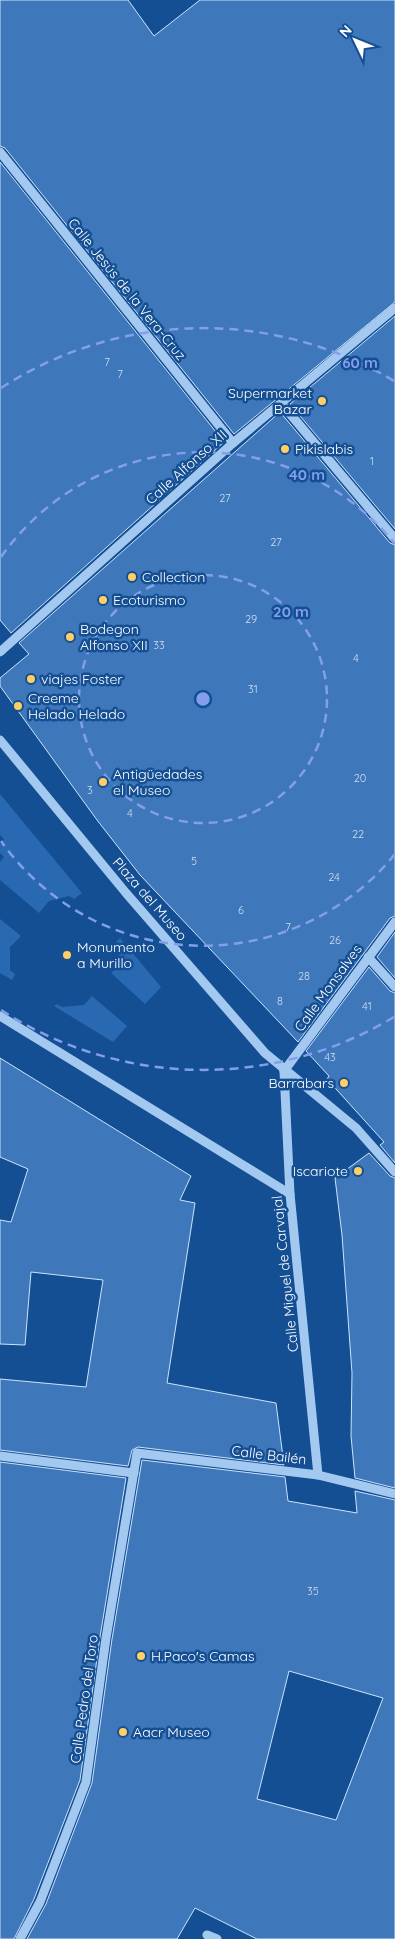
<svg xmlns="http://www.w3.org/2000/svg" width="395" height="1939" font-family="Quicksand,sans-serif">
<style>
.green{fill:#2869b2}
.building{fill:#3e78bb;stroke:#cbe3fc;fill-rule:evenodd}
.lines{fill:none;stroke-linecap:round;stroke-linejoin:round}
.minor{stroke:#a4c9f1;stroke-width:9}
.ring{fill:none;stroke:#839eea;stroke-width:2.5;stroke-dasharray:9 6}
.poi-dot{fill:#ffcf64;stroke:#154f93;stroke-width:2}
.labels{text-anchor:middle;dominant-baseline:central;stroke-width:5;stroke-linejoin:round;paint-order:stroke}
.number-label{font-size:11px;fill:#cfddee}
.street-label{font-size:14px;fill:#fff;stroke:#154f93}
.poi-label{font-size:14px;fill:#fff;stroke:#154f93;text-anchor:start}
.centre{fill:#839eea;stroke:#154f93;stroke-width:2.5}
.ring-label{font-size:15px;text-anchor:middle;font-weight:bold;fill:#839eea;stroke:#154f93;stroke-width:5;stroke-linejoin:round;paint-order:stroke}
</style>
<rect width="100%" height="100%" fill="#154f93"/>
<!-- green -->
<g class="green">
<polygon points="0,794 82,893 74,899 69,896 49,901 39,913 0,880 0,862 4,857 0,853 0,844 4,839 0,835"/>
<polygon points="0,919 21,936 10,947 10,970 15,974 12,980 0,973"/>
<polygon points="120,938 161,987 145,1004 111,973 118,967 120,946 116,942"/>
<polygon points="92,996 127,1026 113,1042 54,1006 57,1004 62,1007 84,1005"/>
</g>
<!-- building -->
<g class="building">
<polygon points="0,0 128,0 154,36 200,0 395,0 395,302 234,434 5,148 0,146"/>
<polygon points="0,162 224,442 11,633 0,620"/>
<polygon points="395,316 395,529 290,404"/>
<polygon points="280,412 390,543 395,545 395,916 390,918 298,1042 140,875 97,820 0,686 0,678 29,654 19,643"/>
<polygon points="395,932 395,978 377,957"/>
<polygon points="369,967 390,991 395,993 395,1163 380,1145 384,1142 327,1079 329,1076 306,1051"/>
<polygon points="0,1058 191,1176 180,1200 195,1203 167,1383 276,1403 284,1465 138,1447 132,1450 128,1466 0,1450 0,1379 86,1387 103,1280 31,1272 25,1345 0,1344 0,1220 11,1222 28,1169 0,1157"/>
<polygon points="369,1153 390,1176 395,1178 395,1488 355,1478 351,1436 352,1373 342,1235 335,1178"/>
<path d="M142 1460 285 1477 288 1501 357 1513 355 1491 395 1500V1939H257L195 1908 177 1939H27L46 1904 92 1783 112 1639ZM289 1671 383 1698 336 1820 257 1799Z"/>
<polygon points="0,1462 126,1478 100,1637 80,1780 34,1899 14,1939 0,1939"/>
</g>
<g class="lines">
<!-- minor -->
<g class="minor">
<polyline points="0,152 233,443"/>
<polyline points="281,403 395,539"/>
<polyline points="0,652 233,443 395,308"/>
<polyline points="0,740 126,893 265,1053 356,1128 395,1172"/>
<polyline points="368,957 395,987"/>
<polyline points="0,1016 290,1194"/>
<polyline points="284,1071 290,1194 318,1475"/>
<polyline points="284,1071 395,922"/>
<polyline points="0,1456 134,1473"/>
<polyline points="207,1935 217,1939"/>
<polyline points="20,1939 40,1902 86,1782 106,1638 137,1453 318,1475 395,1494"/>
</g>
</g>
<!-- distance rings -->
<g class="ring">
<circle cx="203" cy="699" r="124"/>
<path d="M395 854A247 247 0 0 1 1 841M1 557A247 247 0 0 1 395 544"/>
<path d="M394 1017A371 371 0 0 1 1 1010M1 388A371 371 0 0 1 394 381"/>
</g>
<!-- markers -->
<g class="poi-dot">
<circle cx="322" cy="401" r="5"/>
<circle cx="285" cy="449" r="5"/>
<circle cx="132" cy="577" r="5"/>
<circle cx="103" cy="600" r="5"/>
<circle cx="70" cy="637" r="5"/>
<circle cx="31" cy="679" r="5"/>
<circle cx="18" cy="706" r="5"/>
<circle cx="103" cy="782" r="5"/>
<circle cx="67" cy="955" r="5"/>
<circle cx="344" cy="1083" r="5"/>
<circle cx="358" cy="1171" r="5"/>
<circle cx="141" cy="1656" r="5"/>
<circle cx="123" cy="1732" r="5"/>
</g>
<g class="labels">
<!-- number labels -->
<g class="number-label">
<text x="107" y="362">7</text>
<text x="120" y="374">7</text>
<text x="372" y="461">1</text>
<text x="225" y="498">27</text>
<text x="276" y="542">27</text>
<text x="251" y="619">29</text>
<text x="159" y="645">33</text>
<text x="356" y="658">4</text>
<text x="253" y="689">31</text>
<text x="360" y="778">20</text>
<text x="90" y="790">3</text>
<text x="130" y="813">4</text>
<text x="358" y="834">22</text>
<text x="194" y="861">5</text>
<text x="334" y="877">24</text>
<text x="241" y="910">6</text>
<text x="288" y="927">7</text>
<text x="335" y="940">26</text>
<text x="304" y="976">28</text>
<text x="280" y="1001">8</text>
<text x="367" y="1006">41</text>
<text x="330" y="1057">43</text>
<text x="313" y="1591">35</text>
</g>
<!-- street labels -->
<g class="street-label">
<text transform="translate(127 289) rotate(51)">Calle Jesús de la Vera-Cruz</text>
<text transform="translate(186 467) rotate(-42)">Calle Alfonso XII</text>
<text transform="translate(150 899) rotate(49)">Plaza del Museo</text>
<text transform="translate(328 988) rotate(-54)">Calle Monsalves</text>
<text transform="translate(285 1274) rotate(-96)">Calle Miguel de Carvajal</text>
<text transform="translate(269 1455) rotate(7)">Calle Bailén</text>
<text transform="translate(84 1699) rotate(-82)">Calle Pedro del Toro</text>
</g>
<!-- poi labels -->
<g class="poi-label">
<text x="312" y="393" text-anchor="end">Supermarket<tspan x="312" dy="16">Bazar</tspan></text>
<text x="295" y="449">Pikislabis</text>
<text x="142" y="577">Collection</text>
<text x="113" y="600">Ecoturismo</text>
<text x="80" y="629">Bodegon<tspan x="80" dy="16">Alfonso XII</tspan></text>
<text x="41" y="679">viajes Foster</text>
<text x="28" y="698">Creeme<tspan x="28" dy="16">Helado Helado</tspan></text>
<text x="113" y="774">Antigüedades<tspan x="113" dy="16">el Museo</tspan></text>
<text x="77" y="947">Monumento<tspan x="77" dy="16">a Murillo</tspan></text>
<text x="334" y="1083" text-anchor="end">Barrabars</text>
<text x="348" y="1171" text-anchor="end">Iscariote</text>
<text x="151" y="1656">H.Paco's Camas</text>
<text x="133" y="1732">Aacr Museo</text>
</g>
</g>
<circle cx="203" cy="699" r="8" class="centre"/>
<g class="ring-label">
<text x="360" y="368">60 m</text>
<text x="307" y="480">40 m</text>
<text x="291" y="617">20 m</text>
</g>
<!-- north arrow -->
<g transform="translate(355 40) rotate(313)" stroke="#154f93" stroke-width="4" paint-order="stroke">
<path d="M0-4L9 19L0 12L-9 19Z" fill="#ffffff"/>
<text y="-8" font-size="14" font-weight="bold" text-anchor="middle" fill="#ffffff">N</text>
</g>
</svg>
